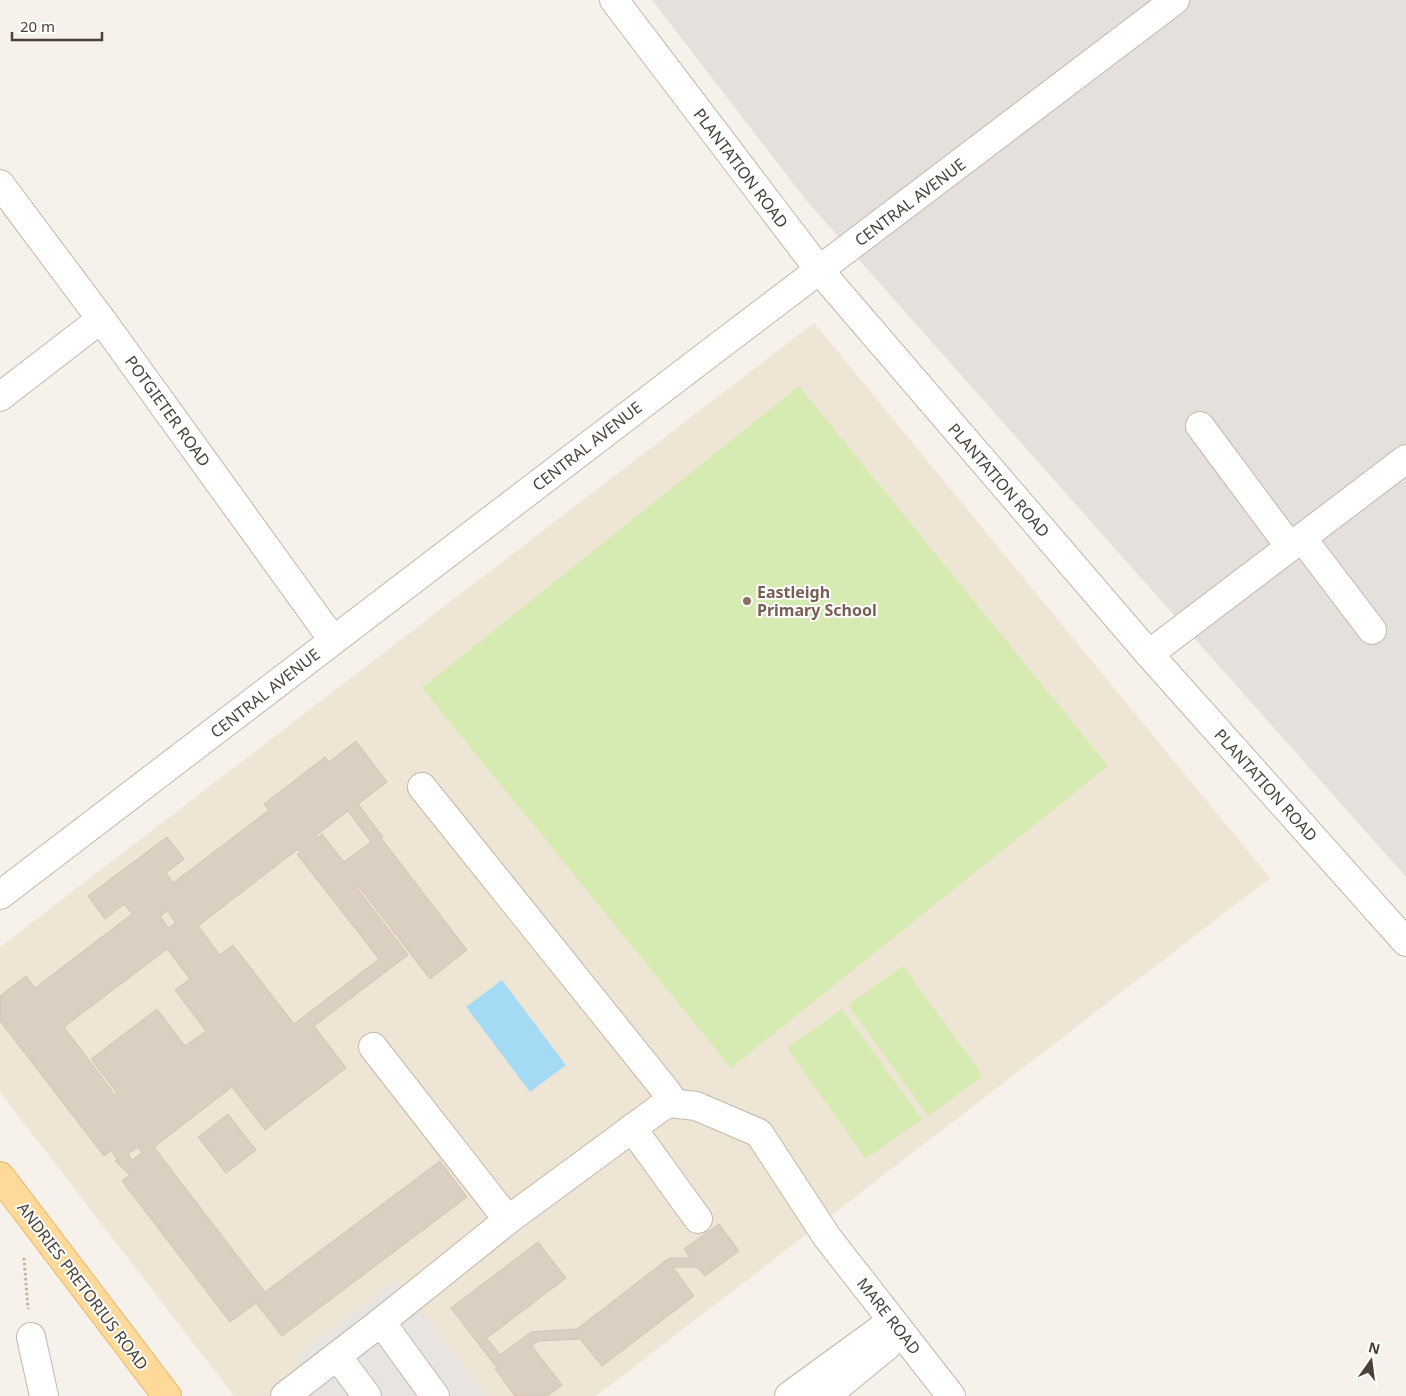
<svg xmlns="http://www.w3.org/2000/svg" width="1406" height="1396" font-family="'Noto Sans',sans-serif">
<style>
.industrial{fill:#e5e0db}
.education{fill:#efe5d4}
.green{fill:#d6ebb2}
.parking{fill:#e7e4e2}
.water{fill:#a5daf4}
.building{fill:#dbcfc2;stroke:#d3c3b2;fill-rule:evenodd}
.lines{fill:none;stroke-linecap:round;stroke-linejoin:round}
.minor-casing{stroke:#c2b8ac;stroke-width:30}
.major-casing{stroke:#e9b665;stroke-width:30}
.path{stroke:#c4b39d;stroke-width:3;stroke-dasharray:2.5 2.5;stroke-linecap:butt}
.minor{stroke:#fff;stroke-width:28}
.major{stroke:#ffd99a;stroke-width:28}
.education-dot{fill:#8d6e63;stroke:#fff;stroke-width:2}
.labels{text-anchor:middle;dominant-baseline:central;stroke-width:4;stroke-linejoin:round;paint-order:stroke}
.street-label{font-size:16px;fill:#4a4138;stroke:#fff}
.education-label{font-size:16px;font-weight:bold;fill:#785e54;stroke:#fff;text-anchor:start}
</style>
<rect width="100%" height="100%" fill="#f6f1ea"/>
<!-- industrial -->
<polygon class="industrial" points="652,0 1406,0 1406,877 806,200"/>
<!-- education -->
<polygon class="education" points="814,323 1270,878 596,1396 234,1396 0,1092 0,947"/>
<!-- green -->
<g class="green">
<polygon points="799,386 1108,766 731,1068 422,688"/>
<polygon points="903,966 983,1076 928,1116 848,1005"/>
<polygon points="842,1009 922,1119 866,1159 787,1048"/>
</g>
<!-- parking -->
<polygon class="parking" points="397,1280 487,1396 313,1396 298,1377 298,1354"/>
<!-- water -->
<polygon class="water" points="502,980 566,1065 530,1092 466,1007"/>
<!-- building -->
<g class="building">
<path d="M356 741 387 782 358 804 383 837 381 838 467 950 430 979 359 887 357 888 408 955 314 1026 346 1068 265 1130 232 1087 154 1147 265 1292 440 1161 467 1197 282 1336 256 1303 230 1322 122 1181 130 1175 115 1161 117 1159 111 1151 104 1156 0 1021V996L26 976 35 988 132 914 124 904 105 919 88 896 167 837 184 859 166 873 173 883 269 810 264 804 325 757 329 762ZM348 811 371 842 344 862 322 834 317 838 315 836ZM298 849 300 852 297 854 379 959 294 1024 233 945 220 955 198 926ZM167 911 176 923 168 928 160 916ZM167 949 190 979 175 990 206 1031 185 1046 157 1009 91 1059 117 1093 115 1095 64 1027ZM138 1147 142 1153 132 1160 128 1154Z"/>
<polygon points="228,1114 256,1150 226,1173 198,1137"/>
<polygon points="719,1224 739,1251 705,1276 697,1267 673,1267 694,1296 602,1366 580,1339 538,1341 532,1346 562,1385 547,1396 515,1396 495,1369 497,1368 451,1308 538,1242 566,1278 487,1338 500,1355 531,1332 577,1329 669,1258 690,1258 684,1249"/>
</g>
<g class="lines">
<defs>
<g id="minor">
<polyline points="614,0 820,271 1149,654 1406,942"/>
<polyline points="0,184 101,319 333,640"/>
<polyline points="0,397 101,319"/>
<polyline points="1200,426 1290,547"/>
<polyline points="1302,538 1372,630"/>
<polyline points="1149,654 1406,459"/>
<polyline points="422,787 667,1092 670,1097 669,1103"/>
<path d="M0 895C390 594 783 298 1175 0"/>
<polyline points="632,1128 698,1219"/>
<polyline points="508,1220 660,1108 669,1103 696,1106 759,1133 827,1237 951,1396"/>
<polyline points="381,1322 435,1396"/>
<polyline points="31,1337 44,1396"/>
<polyline points="337,1356 367,1396"/>
<polyline points="285,1396 381,1322 508,1220 373,1047"/>
<polyline points="789,1396 892,1321"/>
<polyline points="826,1396 887,1346"/>
</g>
<polyline id="major" points="0,1176 167,1396"/>
</defs>
<!-- minor casing -->
<use href="#minor" class="minor-casing"/>
<!-- major casing -->
<use href="#major" class="major-casing"/>
<!-- path -->
<polyline class="path" points="24,1258 28,1309"/>
<!-- minor -->
<use href="#minor" class="minor"/>
<!-- major -->
<use href="#major" class="major"/>
</g>
<!-- markers -->
<circle class="education-dot" cx="747" cy="601" r="5"/>
<g class="labels">
<!-- street labels -->
<g class="street-label">
<text transform="translate(741 168) rotate(53)">PLANTATION ROAD</text>
<text transform="translate(910 202) rotate(-37)">CENTRAL AVENUE</text>
<text transform="translate(168 411) rotate(54)">POTGIETER ROAD</text>
<text transform="translate(587 446) rotate(-38)">CENTRAL AVENUE</text>
<text transform="translate(999 480) rotate(49)">PLANTATION ROAD</text>
<text transform="translate(265 693) rotate(-38)">CENTRAL AVENUE</text>
<text transform="translate(1266 785) rotate(48)">PLANTATION ROAD</text>
<text transform="translate(83 1286) rotate(53)">ANDRIES PRETORIUS ROAD</text>
<text transform="translate(889 1316) rotate(52)">MARE ROAD</text>
</g>
<!-- education labels -->
<g class="education-label">
<text x="757" y="592">Eastleigh<tspan x="757" dy="18">Primary School</tspan></text>
</g>
</g>
<!-- north arrow -->
<g transform="translate(1371 1361) rotate(14)" stroke="#ffffff" stroke-width="4" paint-order="stroke">
<path d="M0-4L9 19L0 12L-9 19Z" fill="#4a4138"/>
<text y="-8" font-size="14" font-weight="bold" text-anchor="middle" fill="#4a4138">N</text>
</g>
<!-- scale -->
<path d="M12 32v8h90v-8" fill="none" stroke="#4a4138" stroke-width="2.5"/>
<text x="20" y="32" font-size="15" fill="#4a4138" stroke="#ffffff" stroke-width="4" paint-order="stroke">20 m</text>
</svg>
